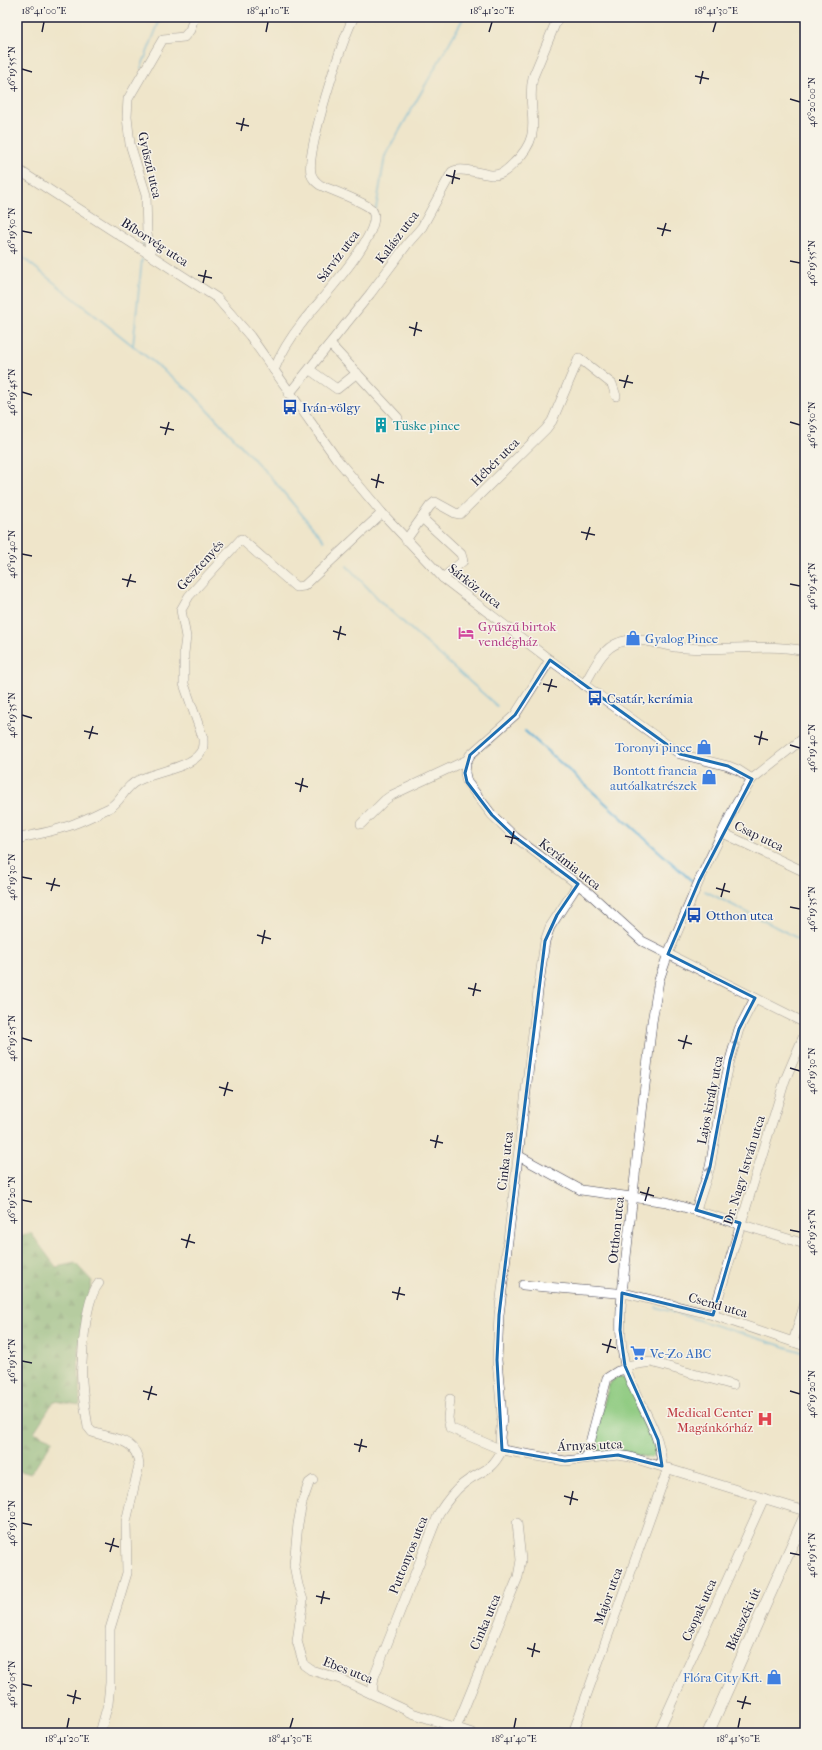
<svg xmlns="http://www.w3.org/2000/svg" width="822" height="1750" font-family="'IM FELL French Canon',serif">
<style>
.forest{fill:url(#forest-firs);stroke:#4a6854}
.green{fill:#8eca80;stroke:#58765e}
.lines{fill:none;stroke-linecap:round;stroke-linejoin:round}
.stream{stroke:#59add5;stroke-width:2}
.minor-casing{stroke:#413f50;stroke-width:10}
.major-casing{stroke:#413f50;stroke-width:12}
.minor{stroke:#fff;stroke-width:9}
.major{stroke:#fff;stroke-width:11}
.oneway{stroke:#9c9ca7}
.marked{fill:none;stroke:#1f6fb2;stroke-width:3;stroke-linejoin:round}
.ticks{fill:none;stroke:#22223b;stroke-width:1.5}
.labels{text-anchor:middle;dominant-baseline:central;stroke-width:3;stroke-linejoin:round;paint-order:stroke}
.street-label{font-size:13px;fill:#22223b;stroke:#f7f3e8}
.transit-label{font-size:13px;fill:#164399;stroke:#f7f3e8;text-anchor:start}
.culture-label{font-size:13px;fill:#0d838f;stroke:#f7f3e8;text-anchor:start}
.hotel-label{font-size:13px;fill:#b23c85;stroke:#f7f3e8;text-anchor:start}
.shop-label{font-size:13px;fill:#366cbe;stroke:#f7f3e8;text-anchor:end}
.health-label{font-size:13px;fill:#be3a42;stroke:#f7f3e8;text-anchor:end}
.neatline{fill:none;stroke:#22223b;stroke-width:1.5}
.ticks-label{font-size:10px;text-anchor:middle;fill:#22223b}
</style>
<defs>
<pattern id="forest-firs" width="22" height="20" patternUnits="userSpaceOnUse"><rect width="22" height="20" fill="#72ae6e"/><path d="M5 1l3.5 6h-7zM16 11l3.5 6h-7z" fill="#5d8d5c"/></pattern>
</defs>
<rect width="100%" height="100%" fill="#f7f3e8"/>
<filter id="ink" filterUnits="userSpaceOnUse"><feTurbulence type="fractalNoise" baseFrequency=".025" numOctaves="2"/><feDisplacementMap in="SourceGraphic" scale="8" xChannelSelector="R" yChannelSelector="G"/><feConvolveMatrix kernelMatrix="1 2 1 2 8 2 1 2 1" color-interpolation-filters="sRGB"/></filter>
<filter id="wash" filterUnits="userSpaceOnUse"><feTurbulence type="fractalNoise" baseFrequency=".012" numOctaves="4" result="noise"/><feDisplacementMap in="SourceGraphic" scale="16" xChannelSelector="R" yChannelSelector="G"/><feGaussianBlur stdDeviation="0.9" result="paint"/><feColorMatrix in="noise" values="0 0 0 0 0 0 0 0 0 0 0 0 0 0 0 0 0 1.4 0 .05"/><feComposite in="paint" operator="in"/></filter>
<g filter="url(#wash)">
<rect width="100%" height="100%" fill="#efe5ca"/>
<!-- forest -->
<polygon class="forest" points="31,1233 56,1267 75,1263 92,1281 78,1350 80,1405 54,1401 34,1432 53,1440 31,1474 17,1470 17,1238"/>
<!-- green -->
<polygon class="green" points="619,1376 625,1378 650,1427 656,1452 651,1458 618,1451 593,1451 592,1447 609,1385 613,1380"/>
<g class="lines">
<!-- stream -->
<g class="stream">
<polyline points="141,68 161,17"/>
<polyline points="376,209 385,156 464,17"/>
<polyline points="143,245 143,238"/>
<polyline points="17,253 192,393 274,481 324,541"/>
<polyline points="133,346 142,259"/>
<polyline points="347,566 384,605 497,706"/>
<polyline points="525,731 692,881"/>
<polyline points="705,891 805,942"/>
<polyline points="656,1307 805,1353"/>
</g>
</g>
</g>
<g filter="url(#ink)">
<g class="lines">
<defs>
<g id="minor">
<polyline points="17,169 217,298 250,336 336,458 382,513 443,578 550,660 680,754 728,766 738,770 752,779"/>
<polyline points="151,254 147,234 146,195 130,144 127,117 128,99 163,39 184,37 190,30 194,17"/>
<polyline points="330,344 398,418"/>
<path d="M274 370C281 353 291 337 302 323 315 305 387 231 372 210 367 203 331 190 320 185 316 182 312 179 311 173 306 152 342 38 354 17"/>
<polyline points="310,370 337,389 357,373"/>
<path d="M289 394 370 294 408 243 422 227 452 172C461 166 480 174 491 175 501 176 507 170 514 163 547 132 525 113 533 77L558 17"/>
<polyline points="422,518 461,554 463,561 443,578"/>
<polyline points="406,540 430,506 435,502 455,513 460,514 546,429 552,421 579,358 612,384 616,396"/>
<polyline points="550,660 515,715 470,755 466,763 465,773 467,782 492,815 515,837 589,893 642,941 805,1023"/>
<path d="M584 685C593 671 601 649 618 643 637 635 656 644 675 647 718 653 762 642 805 651"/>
<polyline points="361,824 385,800 392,795 467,760"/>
<polyline points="723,833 805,872"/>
<path d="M17 839C36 834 58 831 76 823 87 819 98 813 109 808 121 802 124 787 137 781 153 772 190 768 200 753 204 748 203 744 203 738L184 684V653L186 637 181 610 189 596 241 539 296 587 304 586 382 513"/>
<polyline points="519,1156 581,1190 667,1202 805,1244"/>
<polyline points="696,1210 710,1167 722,1097 730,1060 739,1029 755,998"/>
<path d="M99 1283C86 1298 83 1343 82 1363 80 1383 85 1407 88 1427L92 1432C113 1439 137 1438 139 1465L126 1522 127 1573 110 1629V1683L108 1704 100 1733"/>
<polyline points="523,1285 628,1294 713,1315 805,1346"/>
<polyline points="713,1315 785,1080 805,1033"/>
<polyline points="793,1342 805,1303"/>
<polyline points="625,1366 651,1362 733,1385"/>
<polyline points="450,1399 448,1418 450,1428 502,1450 537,1456 565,1461 618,1455 630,1457 805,1511"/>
<polyline points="502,1450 500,1438 502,1416 497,1360 499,1315 538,991 545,941 550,927 578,884"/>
<polyline points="586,1458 607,1378 618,1371 626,1369"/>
<path d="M662 1466C660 1428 638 1405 627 1372 619 1346 620 1320 622 1293L652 1022 659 980 668 954 699 881 735 806 752 779 805 737"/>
<polyline points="313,1480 309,1483 302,1503 298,1524 294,1565 298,1585 303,1600 297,1641 304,1665 311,1670 340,1679 412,1713 472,1733"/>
<path d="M372 1693 374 1677 439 1513C446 1502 453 1492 463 1484 481 1469 490 1474 502 1450"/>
<polyline points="456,1728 518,1577 521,1560 517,1523"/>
<polyline points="573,1733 668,1468"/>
<polyline points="658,1733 764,1498"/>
</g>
<polyline id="major" points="708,1733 805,1516"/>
</defs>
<!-- minor casing -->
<use href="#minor" class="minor-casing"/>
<!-- major casing -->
<use href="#major" class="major-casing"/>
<!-- minor -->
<use href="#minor" class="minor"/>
<!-- major -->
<use href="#major" class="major"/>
</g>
<!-- one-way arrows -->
<defs><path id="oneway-shaft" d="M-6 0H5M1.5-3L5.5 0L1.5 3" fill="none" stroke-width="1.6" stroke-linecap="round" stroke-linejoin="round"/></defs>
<g class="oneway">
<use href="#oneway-shaft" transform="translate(735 1046) rotate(-74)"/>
<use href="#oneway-shaft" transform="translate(708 1173) rotate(-73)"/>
</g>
</g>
<!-- marked area -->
<path d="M0 0H822V1750H0ZM550 660 680 754 728 766 752 779 699 881 668 954 755 998 739 1029 730 1060 710 1167 696 1210 740 1223 713 1315 622 1293 620 1330 625 1366 658 1440 662 1466 618 1455 565 1461 502 1450 497 1360 499 1315 545 941 557 915 578 884 515 837 492 815 467 782 465 773 470 755 515 715Z" fill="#efe5ca" fill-opacity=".55" fill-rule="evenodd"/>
<path class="marked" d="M550 660 680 754 728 766 752 779 699 881 668 954 755 998 739 1029 730 1060 710 1167 696 1210 740 1223 713 1315 622 1293 620 1330 625 1366 658 1440 662 1466 618 1455 565 1461 502 1450 497 1360 499 1315 545 941 557 915 578 884 515 837 492 815 467 782 465 773 470 755 515 715Z"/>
<!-- ticks -->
<path class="ticks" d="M42 32 44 22M266 32 268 22M489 32 492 22M713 32 716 22M22 69 32 72M695 76 709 79M700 84 703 71M790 99 800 102M236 123 249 126M241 131 244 118M446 175 460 179M452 184 455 170M657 228 671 231M22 231 32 233M662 236 666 223M790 261 800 263M198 275 212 278M203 283 206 270M409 327 422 331M414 336 417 322M619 380 633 383M624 388 628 375M22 392 32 395M790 422 800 425M160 427 174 430M165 435 169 422M371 479 384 483M376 488 379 474M581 532 595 535M586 540 590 527M22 554 32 556M122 579 136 582M790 584 800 586M127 587 131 574M333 631 346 635M338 640 341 626M543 684 557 687M548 692 552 679M22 715 32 718M84 731 98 734M754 736 768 740M89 739 93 726M759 745 762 731M790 745 800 748M295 783 308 787M300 792 303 778M505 836 519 839M511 844 514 831M22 877 32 879M46 883 60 886M716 888 730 892M51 891 55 878M721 897 725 883M790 907 800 909M257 935 271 939M262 944 265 930M468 988 481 991M473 996 476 983M22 1038 32 1041M678 1040 692 1044M683 1049 687 1035M790 1068 800 1071M219 1087 233 1091M224 1096 228 1082M430 1140 443 1143M435 1148 438 1135M640 1192 654 1196M22 1200 32 1202M645 1201 649 1187M790 1230 800 1232M181 1239 195 1243M186 1248 190 1234M392 1292 405 1295M397 1300 400 1287M602 1344 616 1348M607 1353 611 1339M22 1361 32 1363M143 1391 157 1395M790 1391 800 1394M148 1400 152 1386M354 1444 367 1447M359 1452 362 1439M564 1496 578 1500M570 1505 573 1491M22 1523 32 1525M105 1543 119 1547M110 1552 114 1538M790 1553 800 1555M316 1596 330 1599M321 1604 324 1591M527 1648 540 1652M532 1657 535 1643M22 1684 32 1686M67 1695 81 1699M737 1701 751 1704M73 1704 76 1690M742 1709 746 1696M67 1728 69 1718M290 1728 293 1718M514 1728 516 1718M738 1728 740 1718"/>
<!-- icons -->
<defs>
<symbol id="bus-bare" viewBox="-9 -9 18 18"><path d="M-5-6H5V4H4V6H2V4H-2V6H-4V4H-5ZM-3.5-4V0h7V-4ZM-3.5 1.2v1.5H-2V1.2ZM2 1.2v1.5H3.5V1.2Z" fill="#1a4fb4" stroke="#f7f3e8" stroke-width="2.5" paint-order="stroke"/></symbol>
<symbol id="building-bare" viewBox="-9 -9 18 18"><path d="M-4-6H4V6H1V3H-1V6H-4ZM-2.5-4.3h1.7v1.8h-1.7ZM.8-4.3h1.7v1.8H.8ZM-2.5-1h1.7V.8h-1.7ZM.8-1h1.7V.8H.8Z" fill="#0f9aa8" stroke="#f7f3e8" stroke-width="2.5" paint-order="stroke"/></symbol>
<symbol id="hotel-bare" viewBox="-9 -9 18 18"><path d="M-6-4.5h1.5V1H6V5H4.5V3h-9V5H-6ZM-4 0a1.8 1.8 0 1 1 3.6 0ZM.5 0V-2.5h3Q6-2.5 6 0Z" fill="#d1479c" stroke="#f7f3e8" stroke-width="2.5" paint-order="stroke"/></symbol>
<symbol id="shop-bare" viewBox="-9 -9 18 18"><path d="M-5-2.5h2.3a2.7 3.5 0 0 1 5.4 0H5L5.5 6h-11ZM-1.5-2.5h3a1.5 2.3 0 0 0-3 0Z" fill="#3f7fe0" stroke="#f7f3e8" stroke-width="2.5" paint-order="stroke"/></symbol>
<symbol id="supermarket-bare" viewBox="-9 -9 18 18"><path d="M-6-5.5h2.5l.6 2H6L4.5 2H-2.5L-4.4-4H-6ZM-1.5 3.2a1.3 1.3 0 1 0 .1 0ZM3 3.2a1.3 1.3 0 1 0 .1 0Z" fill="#3f7fe0" stroke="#f7f3e8" stroke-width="2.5" paint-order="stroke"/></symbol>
<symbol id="hospital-bare" viewBox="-9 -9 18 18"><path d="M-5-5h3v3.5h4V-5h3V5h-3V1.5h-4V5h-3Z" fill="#e0444e" stroke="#f7f3e8" stroke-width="2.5" paint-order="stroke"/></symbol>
</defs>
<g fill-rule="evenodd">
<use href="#bus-bare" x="279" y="396" width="22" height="22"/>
<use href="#building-bare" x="370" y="414" width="22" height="22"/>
<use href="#hotel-bare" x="455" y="622" width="22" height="22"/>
<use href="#shop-bare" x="622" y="627" width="22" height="22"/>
<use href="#bus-bare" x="584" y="687" width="22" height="22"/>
<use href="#shop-bare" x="693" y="736" width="22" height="22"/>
<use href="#shop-bare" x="698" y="766" width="22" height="22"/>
<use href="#bus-bare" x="683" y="904" width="22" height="22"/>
<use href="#supermarket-bare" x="627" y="1342" width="22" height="22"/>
<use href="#hospital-bare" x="754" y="1408" width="22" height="22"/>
<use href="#shop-bare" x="763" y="1666" width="22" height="22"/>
</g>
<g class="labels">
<!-- street labels -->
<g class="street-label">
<text transform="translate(150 165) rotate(77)">Gyűszű utca</text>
<text transform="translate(397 237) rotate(-53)">Kalász utca</text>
<text transform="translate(155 242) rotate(33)">Bíborvég utca</text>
<text transform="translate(338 256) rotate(-53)">Sárvíz utca</text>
<text transform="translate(495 462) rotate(-45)">Hébér utca</text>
<text transform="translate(200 565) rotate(-48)">Gesztenyés</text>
<text transform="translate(475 586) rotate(38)">Sárköz utca</text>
<text transform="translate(759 836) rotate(26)">Csap utca</text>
<text transform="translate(570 864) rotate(38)">Kerámia utca</text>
<text transform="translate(710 1100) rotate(-79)">Lajos király utca</text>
<text transform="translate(505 1161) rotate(-83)">Cinka utca</text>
<text transform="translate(744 1170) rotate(-73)">Dr. Nagy István utca</text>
<text transform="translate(616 1230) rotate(-84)">Otthon utca</text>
<text transform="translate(718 1305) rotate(16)">Csend utca</text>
<text transform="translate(590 1445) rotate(-2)">Árnyas utca</text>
<text transform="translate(408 1555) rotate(-68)">Puttonyos utca</text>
<text transform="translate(608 1596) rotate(-70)">Major utca</text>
<text transform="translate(699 1610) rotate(-66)">Csopak utca</text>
<text transform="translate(743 1619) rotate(-66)">Bátaszéki út</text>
<text transform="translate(485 1622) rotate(-67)">Cinka utca</text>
<text transform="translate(348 1670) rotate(21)">Ebes utca</text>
</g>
<!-- transit labels -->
<g class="transit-label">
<text x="302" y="407">Iván-völgy</text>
<text x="607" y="698">Csatár, kerámia</text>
<text x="706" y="915">Otthon utca</text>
</g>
<!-- culture labels -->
<g class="culture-label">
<text x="393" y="425">Tüske pince</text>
</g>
<!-- hotel labels -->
<g class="hotel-label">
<text x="478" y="626">Gyűszű birtok<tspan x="478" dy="15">vendégház</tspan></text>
</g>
<!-- shop labels -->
<g class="shop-label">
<text x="645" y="638" text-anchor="start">Gyalog Pince</text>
<text x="692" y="747">Toronyi pince</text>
<text x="697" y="770">Bontott francia<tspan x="697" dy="15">autóalkatrészek</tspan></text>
<text x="650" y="1353" text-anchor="start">Ve-Zo ABC</text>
<text x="762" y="1677">Flóra City Kft.</text>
</g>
<!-- health labels -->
<g class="health-label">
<text x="753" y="1412">Medical Center<tspan x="753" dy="15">Magánkórház</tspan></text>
</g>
</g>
<!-- margin -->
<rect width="822" height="1750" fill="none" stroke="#f7f3e8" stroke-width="44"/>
<rect x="22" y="22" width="778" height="1706" class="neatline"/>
<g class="ticks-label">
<text x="44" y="14">18°41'00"E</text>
<text x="268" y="14">18°41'10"E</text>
<text x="492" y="14">18°41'20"E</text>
<text x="716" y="14">18°41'30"E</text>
<text transform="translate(11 69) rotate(-90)" y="4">46°19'55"N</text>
<text transform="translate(811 102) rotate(-90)" y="4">46°20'00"N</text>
<text transform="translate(11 231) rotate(-90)" y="4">46°19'50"N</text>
<text transform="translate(811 263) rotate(-90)" y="4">46°19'55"N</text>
<text transform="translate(11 392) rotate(-90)" y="4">46°19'45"N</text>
<text transform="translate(811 425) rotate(-90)" y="4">46°19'50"N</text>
<text transform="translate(11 554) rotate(-90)" y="4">46°19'40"N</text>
<text transform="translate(811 586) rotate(-90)" y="4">46°19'45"N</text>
<text transform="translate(11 715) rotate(-90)" y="4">46°19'35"N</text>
<text transform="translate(811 748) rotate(-90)" y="4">46°19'40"N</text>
<text transform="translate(11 877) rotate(-90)" y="4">46°19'30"N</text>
<text transform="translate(811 909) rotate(-90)" y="4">46°19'35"N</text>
<text transform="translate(11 1038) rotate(-90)" y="4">46°19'25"N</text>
<text transform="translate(811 1071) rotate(-90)" y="4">46°19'30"N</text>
<text transform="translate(11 1200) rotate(-90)" y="4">46°19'20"N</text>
<text transform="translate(811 1232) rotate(-90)" y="4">46°19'25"N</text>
<text transform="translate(11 1361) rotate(-90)" y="4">46°19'15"N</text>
<text transform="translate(811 1394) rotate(-90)" y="4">46°19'20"N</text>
<text transform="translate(11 1523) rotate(-90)" y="4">46°19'10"N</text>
<text transform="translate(811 1555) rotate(-90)" y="4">46°19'15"N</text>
<text transform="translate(11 1684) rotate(-90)" y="4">46°19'05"N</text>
<text x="67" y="1742">18°41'20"E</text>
<text x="290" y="1742">18°41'30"E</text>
<text x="514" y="1742">18°41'40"E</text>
<text x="738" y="1742">18°41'50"E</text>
</g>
</svg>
